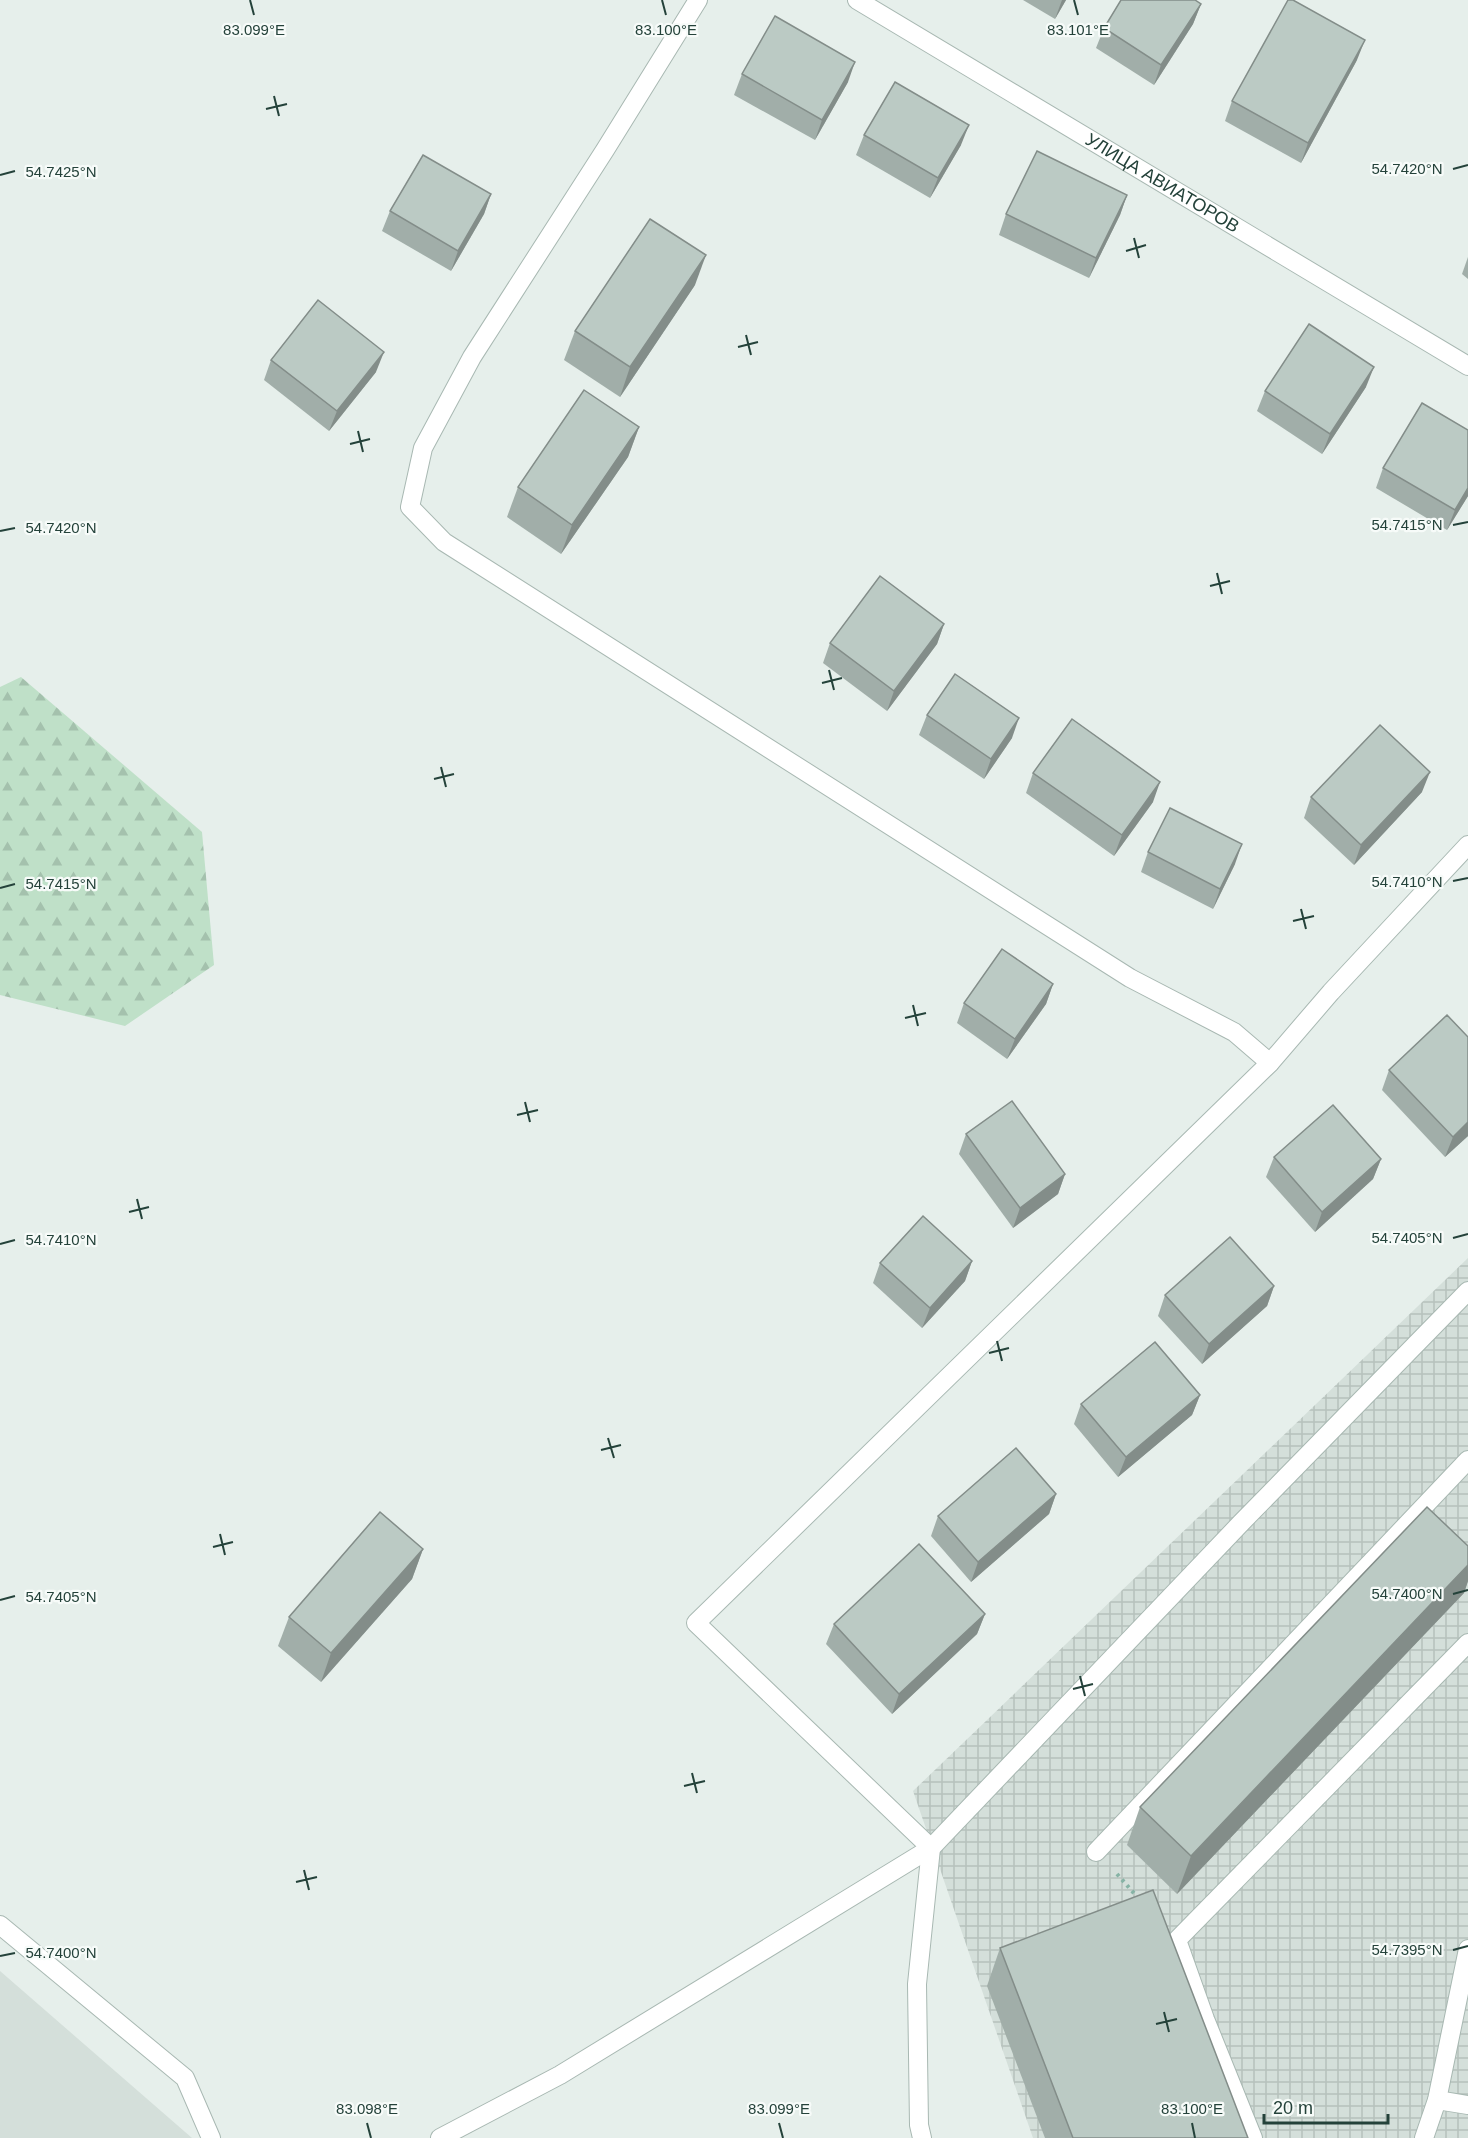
<svg xmlns="http://www.w3.org/2000/svg" width="1468" height="2138" font-family="Arial,sans-serif">
<style>
.built{fill:#d4dfda}
.industrial{fill:url(#industrial-grid)}
.forest{fill:url(#forest-firs)}
.lines{fill:none;stroke-linecap:round;stroke-linejoin:round}
.minor-casing{stroke:#a8b8b2;stroke-width:20}
.path{stroke:#86b3a5;stroke-width:4;stroke-dasharray:3 4.5;stroke-linecap:butt}
.minor{stroke:#fff;stroke-width:18}
.wall{fill:#a1aea9}
.shaded-wall{fill:#838d89}
.building{fill:#bbcac4;stroke:#838d89;stroke-width:1.5}
.ticks{fill:none;stroke:#24423a;stroke-width:2}
.labels{text-anchor:middle;dominant-baseline:central;stroke-width:4.5;stroke-linejoin:round;paint-order:stroke}
.street-label{font-size:18px;fill:#24423a;stroke:#f7fbf9}
.ticks-label{font-size:15px;text-anchor:middle;fill:#24423a;stroke:#f7fbf9;stroke-width:4.5;stroke-linejoin:round;paint-order:stroke}
</style>
<defs>
<pattern id="industrial-grid" width="8" height="8" patternUnits="userSpaceOnUse" patternTransform="scale(1.5)"><rect width="8" height="8" fill="#d4dfda"/><path d="M0 4h8M4 0v8" fill="none" stroke="#b6c1bc"/></pattern>
<pattern id="forest-firs" width="22" height="20" patternUnits="userSpaceOnUse" patternTransform="scale(1.5)"><rect width="22" height="20" fill="#bfe0c8"/><path d="M5 1l3.5 6h-7zM16 11l3.5 6h-7z" fill="#a4c1ad"/></pattern>
</defs>
<rect width="100%" height="100%" fill="#e6efeb"/>
<!-- built -->
<polygon class="built" points="0,1971 192,2138 0,2138"/>
<!-- industrial -->
<polygon class="industrial" points="1468,1258 1468,2138 1033,2138 913,1791"/>
<!-- forest -->
<polygon class="forest" points="21,677 202,832 214,965 125,1026 0,995 0,687"/>
<g class="lines">
<defs>
<g id="minor">
<polyline points="698,0 605,150 472,357 423,448 410,507 444,542 1130,978 1234,1032 1270,1063 1331,992 1468,845"/>
<path id="s1" d="M857 0 1468 366"/>
<polyline points="1096,1852 1468,1460"/>
<polyline points="0,1925 185,2078 211,2138"/>
<polyline points="1437,2100 1468,2105"/>
<polyline points="440,2138 560,2075 931,1848 1241,1523 1468,1291"/>
<polyline points="922,2138 919,2125 917,1984 931,1848 696,1623 1270,1063"/>
<polyline points="1253,2138 1205,2019 1177,1940 1468,1643"/>
<polyline points="1424,2138 1437,2100 1468,1949"/>
</g>
</defs>
<!-- minor casing -->
<use href="#minor" class="minor-casing"/>
<!-- path -->
<polyline class="path" points="1117,1874 1140,1900"/>
<!-- minor -->
<use href="#minor" class="minor"/>
</g>
<!-- wall -->
<g class="wall">
<polygon points="1023,0 1066,0 1055,19"/>
<polygon points="1201,4 1193,24 1154,85 1096,48 1104,28"/>
<polygon points="1357,60 1301,163 1225,121 1232,101"/>
<polygon points="742,74 848,82 815,140 734,95"/>
<polygon points="864,135 961,145 930,198 856,155"/>
<polygon points="491,194 484,214 451,271 382,231 390,211"/>
<polygon points="1127,195 1120,215 1089,278 999,235 1006,214"/>
<polygon points="1468,257 1468,279 1462,274"/>
<polygon points="695,285 620,397 564,360 575,331"/>
<polygon points="271,360 376,372 329,431 264,380"/>
<polygon points="1366,387 1322,454 1257,411 1265,391"/>
<polygon points="639,427 628,457 561,554 507,517 518,487"/>
<polygon points="1468,430 1468,496 1447,530 1376,488 1383,468"/>
<polygon points="944,624 937,644 887,711 823,663 830,643"/>
<polygon points="927,715 1012,738 984,779 919,735"/>
<polygon points="1033,773 1153,802 1114,856 1026,793"/>
<polygon points="1422,792 1354,865 1304,818 1311,797"/>
<polygon points="1148,852 1235,864 1213,909 1141,872"/>
<polygon points="1053,984 1046,1004 1007,1059 957,1023 964,1003"/>
<polygon points="1468,1037 1468,1136 1445,1157 1382,1090 1389,1070"/>
<polygon points="966,1134 1065,1174 1058,1194 1013,1228 959,1154"/>
<polygon points="1274,1157 1381,1159 1373,1179 1315,1232 1266,1177"/>
<polygon points="972,1261 965,1281 922,1328 873,1283 880,1263"/>
<polygon points="1274,1286 1267,1306 1202,1364 1158,1316 1165,1295"/>
<polygon points="1200,1395 1192,1415 1118,1477 1074,1424 1081,1404"/>
<polygon points="1056,1494 1049,1514 971,1582 931,1536 938,1516"/>
<polygon points="1468,1546 1468,1581 1464,1593 1177,1894 1127,1845 1140,1807"/>
<polygon points="423,1549 412,1579 321,1682 278,1646 289,1617"/>
<polygon points="985,1614 977,1634 892,1714 826,1644 834,1624"/>
<polygon points="1000,1948 1248,2138 1045,2138 987,1986"/>
</g>
<!-- shaded-wall -->
<g class="shaded-wall">
<polygon points="1062,0 1066,0 1055,19"/>
<polygon points="1201,4 1193,24 1154,85 1161,65"/>
<polygon points="1365,40 1357,60 1301,163 1308,143"/>
<polygon points="855,62 848,82 815,140 822,120"/>
<polygon points="969,125 961,145 930,198 938,178"/>
<polygon points="491,194 484,214 451,271 458,251"/>
<polygon points="1127,195 1120,215 1089,278 1096,258"/>
<polygon points="706,255 695,285 620,397 630,367"/>
<polygon points="384,352 376,372 329,431 337,411"/>
<polygon points="1374,367 1366,387 1322,454 1330,434"/>
<polygon points="639,427 628,457 561,554 572,525"/>
<polygon points="1468,488 1468,496 1447,530 1455,510"/>
<polygon points="944,624 937,644 887,711 894,691"/>
<polygon points="1019,718 1012,738 984,779 991,759"/>
<polygon points="1430,772 1422,792 1354,865 1361,845"/>
<polygon points="1160,782 1153,802 1114,856 1122,835"/>
<polygon points="1242,844 1235,864 1213,909 1220,889"/>
<polygon points="1053,984 1046,1004 1007,1059 1015,1039"/>
<polygon points="1468,1122 1468,1136 1445,1157 1453,1137"/>
<polygon points="1381,1159 1373,1179 1315,1232 1322,1212"/>
<polygon points="1065,1174 1058,1194 1013,1228 1020,1208"/>
<polygon points="972,1261 965,1281 922,1328 930,1308"/>
<polygon points="1274,1286 1267,1306 1202,1364 1209,1344"/>
<polygon points="1200,1395 1192,1415 1118,1477 1126,1457"/>
<polygon points="1056,1494 1049,1514 971,1582 978,1562"/>
<polygon points="423,1549 412,1579 321,1682 331,1653"/>
<polygon points="1468,1565 1468,1581 1464,1593 1177,1894 1191,1856"/>
<polygon points="985,1614 977,1634 892,1714 899,1694"/>
</g>
<!-- building -->
<g class="building">
<polygon points="1121,0 1195,0 1201,4 1161,65 1104,28"/>
<polygon points="1288,0 1293,0 1365,40 1308,143 1232,101"/>
<polygon points="775,16 855,62 822,120 742,74"/>
<polygon points="895,82 969,125 938,178 864,135"/>
<polygon points="1037,151 1127,195 1096,258 1006,214"/>
<polygon points="423,155 491,194 458,251 390,211"/>
<polygon points="650,219 706,255 630,367 575,331"/>
<polygon points="318,300 384,352 337,411 271,360"/>
<polygon points="1309,324 1374,367 1330,434 1265,391"/>
<polygon points="584,390 639,427 572,525 518,487"/>
<polygon points="1422,403 1468,430 1468,488 1455,510 1383,468"/>
<polygon points="880,576 944,624 894,691 830,643"/>
<polygon points="955,674 1019,718 991,759 927,715"/>
<polygon points="1072,719 1160,782 1122,835 1033,773"/>
<polygon points="1380,725 1430,772 1361,845 1311,797"/>
<polygon points="1170,808 1242,844 1220,889 1148,852"/>
<polygon points="1002,949 1053,984 1015,1039 964,1003"/>
<polygon points="1447,1015 1468,1037 1468,1122 1453,1137 1389,1070"/>
<polygon points="1012,1101 1065,1174 1020,1208 966,1134"/>
<polygon points="1333,1105 1381,1159 1322,1212 1274,1157"/>
<polygon points="923,1216 972,1261 930,1308 880,1263"/>
<polygon points="1230,1237 1274,1286 1209,1344 1165,1295"/>
<polygon points="1155,1342 1200,1395 1126,1457 1081,1404"/>
<polygon points="1016,1448 1056,1494 978,1562 938,1516"/>
<polygon points="1427,1507 1468,1546 1468,1565 1191,1856 1140,1807"/>
<polygon points="380,1512 423,1549 331,1653 289,1617"/>
<polygon points="919,1544 985,1614 899,1694 834,1624"/>
<polygon points="1153,1890 1248,2138 1073,2138 1000,1948"/>
</g>
<!-- ticks -->
<path class="ticks" d="M250 0 254 15M662 0 666 15M1074 0 1078 15M274 96 279 116M266 109 287 104M1453 169 1468 165M0 175 15 171M1134 238 1139 258M1126 251 1146 245M746 335 751 355M738 347 758 342M358 431 363 452M350 444 370 439M1453 525 1468 522M0 531 15 528M1217 573 1222 594M1210 586 1230 581M829 670 834 690M822 683 842 678M441 767 446 787M434 779 454 774M1453 881 1468 878M0 888 15 884M1301 909 1306 929M1293 921 1314 916M913 1005 918 1026M905 1018 926 1013M525 1102 530 1122M517 1115 538 1110M137 1199 142 1219M129 1212 149 1207M1453 1238 1468 1234M0 1244 15 1240M997 1341 1002 1361M989 1353 1009 1348M608 1438 614 1458M601 1450 621 1445M220 1534 225 1555M213 1547 233 1542M1453 1594 1468 1590M0 1600 15 1596M1080 1676 1085 1696M1073 1689 1093 1684M692 1773 697 1793M684 1786 705 1781M304 1870 309 1890M296 1882 317 1877M1453 1950 1468 1946M0 1956 15 1953M1164 2012 1169 2032M1156 2024 1177 2019M367 2123 371 2138M779 2123 783 2138M1192 2123 1195 2138"/>
<g class="labels">
<!-- street labels -->
<g class="street-label">
<text stroke="none"><textPath href="#s1" startOffset="356">УЛИЦА АВИАТОРОВ</textPath></text>
</g>
</g>
<g class="ticks-label">
<text x="254" y="35">83.099°E</text>
<text x="666" y="35">83.100°E</text>
<text x="1078" y="35">83.101°E</text>
<text x="1407" y="174">54.7420°N</text>
<text x="61" y="177">54.7425°N</text>
<text x="1407" y="530">54.7415°N</text>
<text x="61" y="533">54.7420°N</text>
<text x="1407" y="887">54.7410°N</text>
<text x="61" y="889">54.7415°N</text>
<text x="1407" y="1243">54.7405°N</text>
<text x="61" y="1245">54.7410°N</text>
<text x="1407" y="1599">54.7400°N</text>
<text x="61" y="1602">54.7405°N</text>
<text x="1407" y="1955">54.7395°N</text>
<text x="61" y="1958">54.7400°N</text>
<text x="367" y="2114">83.098°E</text>
<text x="779" y="2114">83.099°E</text>
<text x="1192" y="2114">83.100°E</text>
</g>
<!-- scale -->
<path d="M1264 2114v9h124v-9" fill="none" stroke="#24423a" stroke-width="3"/>
<text x="1273" y="2114" font-size="18" fill="#24423a" stroke="#f7fbf9" stroke-width="4.5" paint-order="stroke">20 m</text>
</svg>
